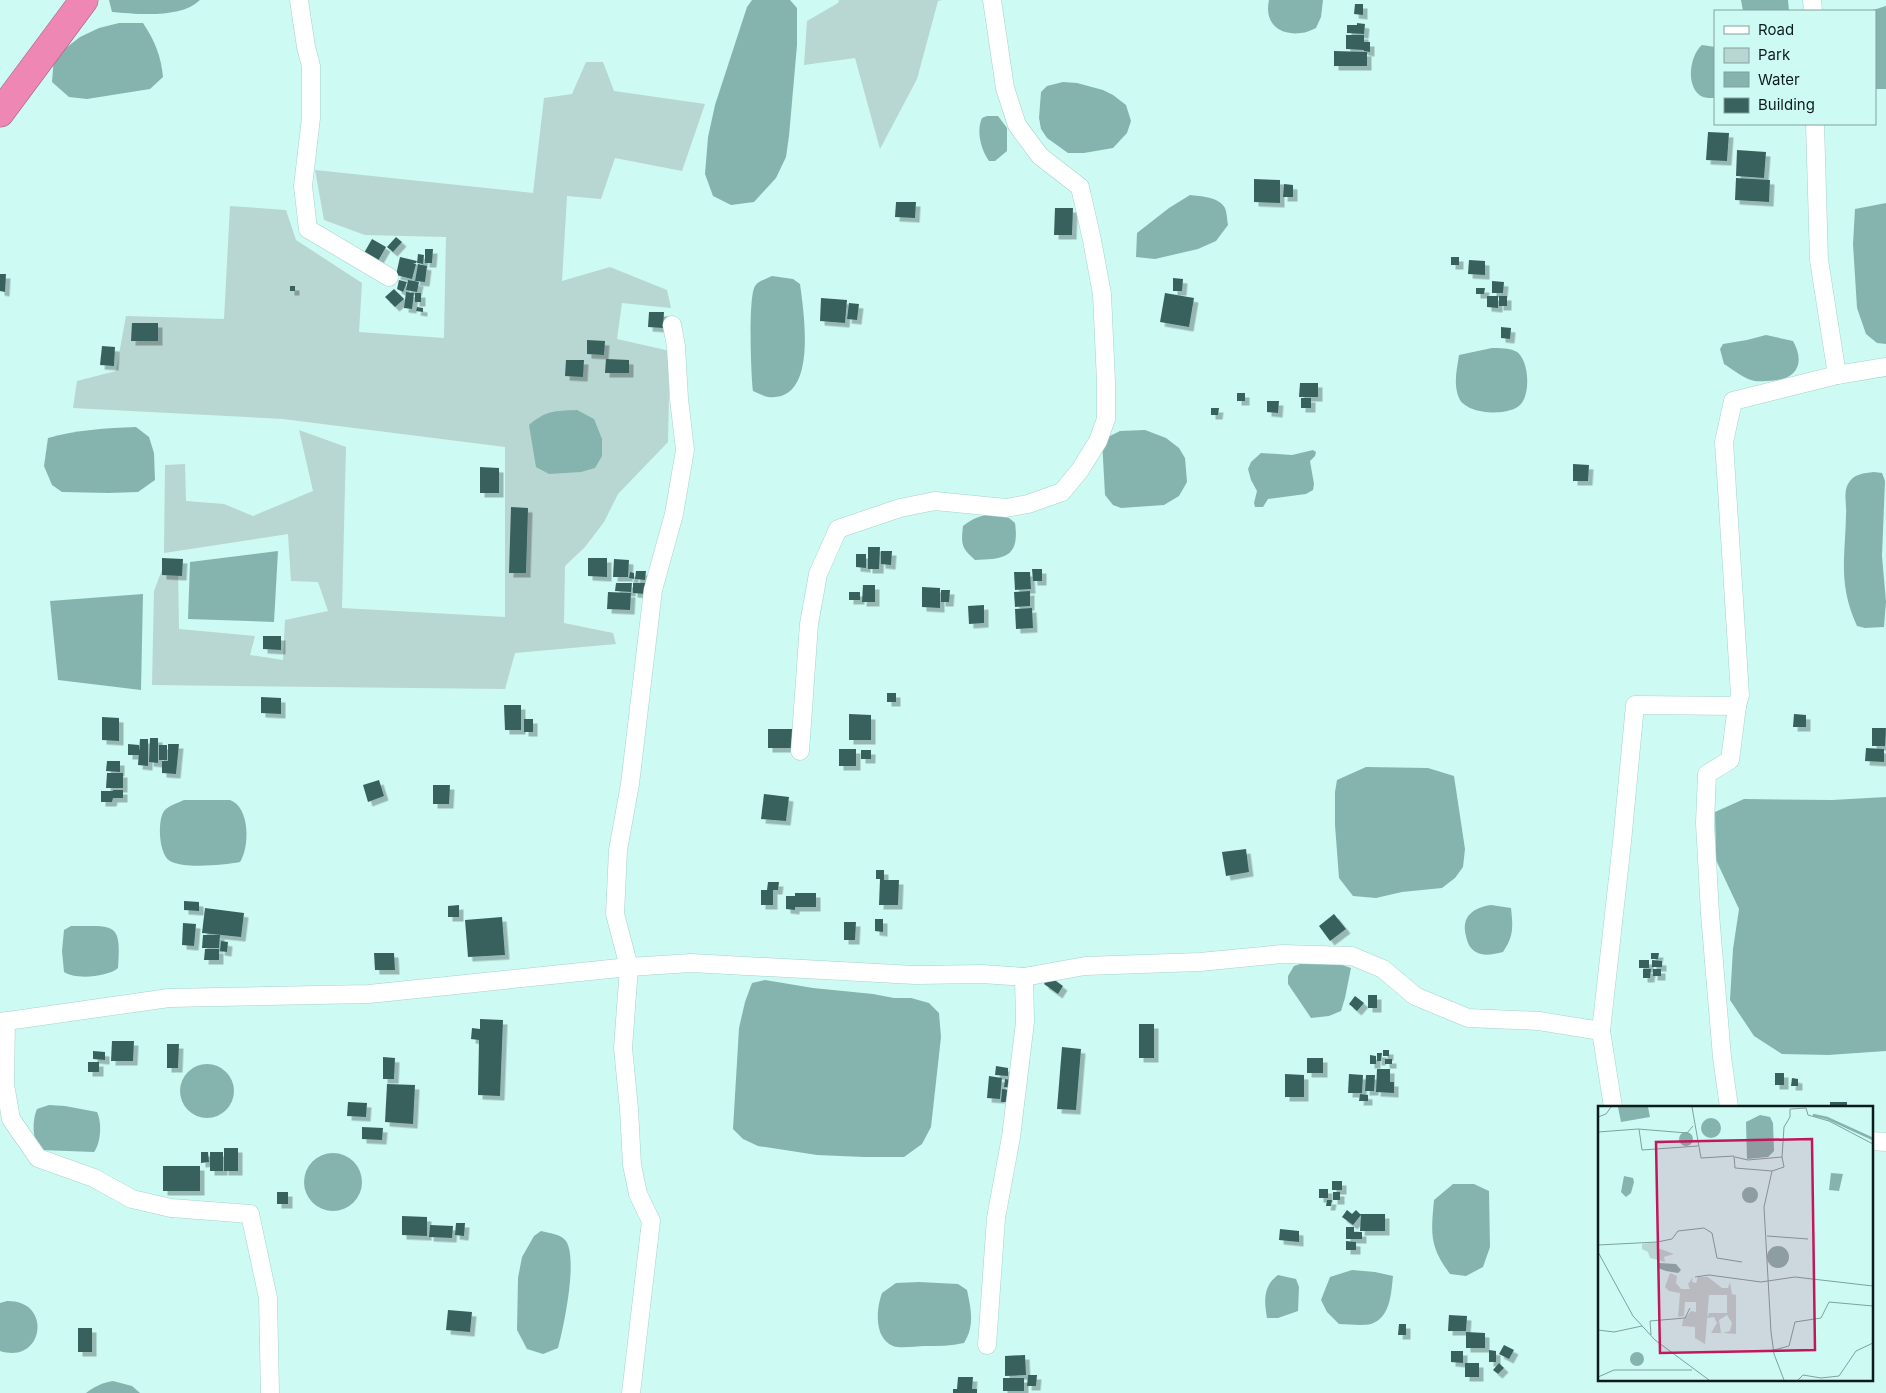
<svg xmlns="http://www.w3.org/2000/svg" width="1886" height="1393" font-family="Inter,sans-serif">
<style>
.green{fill:#b8d6d2}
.water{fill:#85b4ae}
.building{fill:#39615d;filter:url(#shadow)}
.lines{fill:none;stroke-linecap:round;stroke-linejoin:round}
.street-casing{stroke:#a6d2cc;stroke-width:19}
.highway-casing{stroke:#9f627e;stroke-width:29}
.street{stroke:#fff;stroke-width:18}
.highway{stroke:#ee87b4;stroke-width:28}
.inset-river{fill:none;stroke:#85b4ae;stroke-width:2.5}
.inset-road{fill:none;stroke:#80a19d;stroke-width:1}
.view{fill:#c2185b;fill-opacity:0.15;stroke:#c2185b;stroke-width:2.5}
.inset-edge{fill:none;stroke:#0c1c1b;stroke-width:2.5}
</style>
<defs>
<filter id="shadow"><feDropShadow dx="4.5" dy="4.5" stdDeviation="0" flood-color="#0004"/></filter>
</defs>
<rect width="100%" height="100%" fill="#cefaf4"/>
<!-- green -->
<g class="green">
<polygon points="839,0 942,0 938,1 917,79 880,149 855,58 804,65 807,21 838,3"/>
<polygon points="586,62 603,62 614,91 705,104 682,171 615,158 601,199 567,196 562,281 610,267 667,290 671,308 622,303 617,339 670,351 668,442 618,494 604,522 585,547 565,566 564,623 613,633 616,644 515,653 505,689 152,685 154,591 163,567 178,570 179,629 255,636 250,655 283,660 285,620 328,611 318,582 291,581 288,534 164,553 165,465 185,464 186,501 224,504 253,516 313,491 299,430 346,447 342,608 505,617 505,447 283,419 73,408 77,381 116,371 126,316 224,319 230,206 286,210 296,240 362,283 359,332 444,338 446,237 365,235 324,220 315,170 533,193 544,98 572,94"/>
</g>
<!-- water -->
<g class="water">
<path d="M109 0H200C181 19 137 14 112 12Z"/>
<polygon points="752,0 790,0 797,8 797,45 789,136 786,157 776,178 754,202 731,205 713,196 705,174 708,137 715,105 747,7"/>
<path d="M1269 0H1323L1321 17 1316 28C1311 30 1306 33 1301 33 1278 36 1264 22 1269 0Z"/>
<polygon points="1741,0 1788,0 1789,11 1743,11"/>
<polygon points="1886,6 1886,89 1875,89 1875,11 1870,11"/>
<path d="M119 23H143C155 41 161 56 163 77L150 89 87 99 69 97 52 82 54 57 80 37 99 28Z"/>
<path d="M1702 45 1715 47V98C1711 98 1706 98 1703 97 1685 89 1689 56 1702 45Z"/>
<polygon points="1063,82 1077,83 1103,90 1113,95 1126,105 1131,121 1127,133 1113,148 1084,153 1068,153 1047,138 1041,129 1039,118 1041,92 1047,86"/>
<path d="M987 116H998L1007 128V151L995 161H989C981 150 976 131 982 118Z"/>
<path d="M1190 195C1201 196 1219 197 1225 208 1227 213 1227 220 1228 225L1216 241 1198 249 1155 259 1136 257 1137 233 1169 208Z"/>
<polygon points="1886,203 1886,344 1877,343 1866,334 1857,308 1853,244 1855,209"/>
<path d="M772 276 793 279 800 284C804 314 818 403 768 397 763 396 758 393 753 391 751 375 748 297 755 286 758 281 766 279 772 276Z"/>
<path d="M1766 335 1793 341C1807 366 1794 381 1767 381 1762 381 1756 382 1751 380 1742 377 1732 369 1724 364L1720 349 1723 344 1747 340Z"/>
<path d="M1492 348C1500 348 1509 348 1515 351 1529 357 1531 393 1521 404 1510 417 1466 415 1459 398 1453 384 1457 369 1459 355Z"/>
<path d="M577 410 594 419 602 439V456L595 468 581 472 549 474 536 467 529 425C547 410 554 411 577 410Z"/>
<path d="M136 427 149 437 154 453 155 480 138 492 108 493 62 492 52 485 44 466 48 438C76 430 106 428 136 427Z"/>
<polygon points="1145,430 1166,438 1179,448 1185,458 1187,482 1179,496 1164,505 1121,508 1113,505 1105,495 1102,440 1120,431"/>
<polygon points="1313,450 1316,452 1315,456 1310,461 1314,484 1313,490 1306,494 1268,499 1263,507 1255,507 1254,503 1257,491 1251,480 1248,469 1251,462 1261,453 1292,455"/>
<path d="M1874 472 1882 473 1885 481 1882 556 1886 602 1884 627 1865 628 1857 626C1838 584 1845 559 1846 515 1847 505 1843 493 1848 484 1853 474 1864 473 1874 472Z"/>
<path d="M993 514 1009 518 1015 523C1020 558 1004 559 975 560 961 548 961 544 963 526 973 518 981 515 993 514Z"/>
<polygon points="278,551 274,622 188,619 190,562"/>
<polygon points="143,594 141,690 58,680 50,601"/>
<polygon points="1366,767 1428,768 1454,776 1465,849 1463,867 1455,878 1442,888 1402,892 1376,898 1353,896 1339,878 1335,825 1335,792 1337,780"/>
<polygon points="1886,797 1886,1051 1828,1055 1782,1054 1754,1036 1730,1000 1733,949 1739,909 1716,860 1715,812 1744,799 1832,800"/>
<path d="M184 800H230C250 807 250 847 240 862 224 865 184 869 170 861 159 855 157 821 164 811 169 805 178 803 184 800Z"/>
<path d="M1491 905 1511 908C1513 927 1514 936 1503 952 1494 954 1484 957 1476 952 1470 949 1467 942 1466 936 1461 916 1473 908 1491 905Z"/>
<path d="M71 926C113 927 122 920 118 968 108 977 75 980 64 972L62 951 64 930Z"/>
<polygon points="1306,962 1334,962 1351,968 1345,998 1341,1011 1329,1016 1311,1018 1288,984 1288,976 1294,966"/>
<polygon points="765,980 813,988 873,994 894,998 911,998 929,1003 939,1013 941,1037 931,1127 922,1144 904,1157 864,1157 817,1155 758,1146 743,1139 733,1129 739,1028 745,1002 752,983"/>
<circle cx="207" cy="1091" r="27"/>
<path d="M49 1105 65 1106 97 1112C102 1122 101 1143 94 1152L40 1150C32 1140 32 1120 37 1109Z"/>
<circle cx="333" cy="1182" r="29"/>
<path d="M1453 1184H1474L1489 1191 1490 1247 1483 1267 1466 1276 1450 1274C1429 1246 1431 1233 1434 1200Z"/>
<path d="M541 1231C549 1233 561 1234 566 1241 578 1259 564 1326 558 1348L543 1354 527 1349 517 1330 518 1278 522 1257 534 1236Z"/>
<path d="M1352 1270 1375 1272 1393 1276C1391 1293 1391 1317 1371 1324 1362 1326 1348 1324 1339 1324L1327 1312 1321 1300 1330 1277Z"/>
<path d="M1278 1275 1296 1279 1299 1287 1298 1311 1278 1318H1267C1264 1301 1263 1286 1278 1275Z"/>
<path d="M919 1282 958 1284 967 1290C971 1309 975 1326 964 1343 951 1346 938 1346 925 1346 915 1346 902 1349 893 1346 874 1338 876 1309 882 1293L896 1283Z"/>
<path d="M7 1301C53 1300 44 1365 0 1351V1303Z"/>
<path d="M113 1381 132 1386 140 1393H86C95 1386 102 1383 113 1381Z"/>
</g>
<!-- building -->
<g class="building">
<polygon points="1355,4 1363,4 1363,15 1354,14"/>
<polygon points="1357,23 1365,24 1364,34 1347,33 1347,25 1357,25"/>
<polygon points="1346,35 1364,35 1364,42 1370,42 1370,52 1364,51 1364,50 1346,49"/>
<polygon points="1334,51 1367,52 1367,66 1334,66"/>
<polygon points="1708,132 1729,133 1727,161 1706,160"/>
<polygon points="1737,150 1766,152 1764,178 1736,176"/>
<polygon points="1736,178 1770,180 1769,202 1735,200"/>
<polygon points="1254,179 1280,180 1280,203 1254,202"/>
<polygon points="1284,184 1293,185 1293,197 1283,197"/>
<polygon points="896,202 916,202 915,218 895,217"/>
<polygon points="1055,208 1073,208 1072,235 1054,235"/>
<polygon points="396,237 402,242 393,252 387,247"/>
<polygon points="372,239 386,247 378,261 364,253"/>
<polygon points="425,249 433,249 432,263 425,263"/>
<polygon points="418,254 424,255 423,264 417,263"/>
<polygon points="400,257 417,261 416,263 413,263 416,264 412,279 396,275"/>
<rect x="1451" y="257" width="8" height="8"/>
<polygon points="1469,260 1485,261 1485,275 1468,274"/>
<polygon points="418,264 427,266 425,282 415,281"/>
<polygon points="0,274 6,274 5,292 0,291"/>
<polygon points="1173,278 1183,279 1182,291 1173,291"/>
<polygon points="399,280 407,282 403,292 397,289"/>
<polygon points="408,280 419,282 417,292 406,290"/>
<polygon points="1492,281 1504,282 1503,293 1492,293"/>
<rect x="290" y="286" width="5" height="5"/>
<polygon points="1476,288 1485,288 1484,294 1476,294"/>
<polygon points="394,289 404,299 395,307 385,297"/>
<polygon points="406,292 414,293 412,309 404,308"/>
<rect x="415" y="293" width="6" height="9"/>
<polygon points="1165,293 1194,298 1189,327 1160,322"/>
<polygon points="1487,296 1498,296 1498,308 1487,307"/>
<rect x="1499" y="296" width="8" height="10"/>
<polygon points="821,298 847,300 845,323 820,321"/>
<polygon points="849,303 859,304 857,320 847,319"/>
<polygon points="417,307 423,308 423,312 416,311"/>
<polygon points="649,312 664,312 663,328 648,327"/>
<polygon points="132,323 158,323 158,341 131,341"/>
<polygon points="1501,327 1511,328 1510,339 1501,338"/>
<polygon points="587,340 605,341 604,355 587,354"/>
<polygon points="102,346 115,347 114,366 100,365"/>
<polygon points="606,359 629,360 629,373 605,373"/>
<polygon points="566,360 584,360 583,377 565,376"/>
<polygon points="1300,383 1318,383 1318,397 1299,397"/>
<rect x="1237" y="393" width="8" height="8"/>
<rect x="1301" y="398" width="10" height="10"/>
<polygon points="1267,401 1279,401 1278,413 1267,412"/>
<polygon points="1211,408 1219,408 1218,415 1211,415"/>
<polygon points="1573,464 1589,465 1588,481 1573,481"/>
<polygon points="480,467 499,468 499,493 480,493"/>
<polygon points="511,507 528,508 526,573 509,573"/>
<polygon points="868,547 880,547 879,569 868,569"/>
<polygon points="881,551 892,551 891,565 881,564"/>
<polygon points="856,554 866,554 866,568 856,567"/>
<polygon points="162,558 183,559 182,576 162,575"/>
<polygon points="588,558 607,558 607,577 588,576"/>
<polygon points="614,559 629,560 628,577 613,577"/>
<polygon points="1032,569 1042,569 1042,581 1033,581"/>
<polygon points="636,571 646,571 645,580 635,579"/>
<polygon points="630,572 634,573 634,579 629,578"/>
<polygon points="1014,572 1030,572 1031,589 1015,590"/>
<polygon points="616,583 632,583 631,592 615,591"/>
<polygon points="633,583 645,583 645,594 633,593"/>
<polygon points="863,585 875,585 875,602 862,602"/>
<polygon points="922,587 940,588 940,608 922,607"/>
<polygon points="941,590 950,590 949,602 941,602"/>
<polygon points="1030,591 1030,606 1015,607 1014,592"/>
<polygon points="608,592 631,593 630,610 607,609"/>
<rect x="849" y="592" width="11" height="8"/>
<polygon points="984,605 984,623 969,624 968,606"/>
<polygon points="1032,608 1033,628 1016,629 1015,609"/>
<polygon points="263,636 281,636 281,650 263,649"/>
<rect x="887" y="693" width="9" height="9"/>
<polygon points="261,697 281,698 281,714 261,713"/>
<polygon points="504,705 521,705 521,730 505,730"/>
<polygon points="849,714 871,715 871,740 849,740"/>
<polygon points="1794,714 1806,715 1806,727 1793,727"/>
<polygon points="102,717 119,718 119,741 102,740"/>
<rect x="524" y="719" width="9" height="13"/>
<polygon points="1872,728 1886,728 1885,746 1872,746"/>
<rect x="768" y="729" width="25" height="19"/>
<polygon points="150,738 158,738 158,763 149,762"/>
<polygon points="140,739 148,739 148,766 138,765"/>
<polygon points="128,744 139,745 139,755 128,755"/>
<polygon points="168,744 179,744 176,774 162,773 162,761 168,761"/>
<rect x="159" y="745" width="8" height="15"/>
<polygon points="1866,748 1884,749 1884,762 1865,761"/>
<rect x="839" y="749" width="17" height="17"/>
<rect x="861" y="750" width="10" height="9"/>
<polygon points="107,761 120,761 120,772 106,771"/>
<polygon points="107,773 123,773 123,788 106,788"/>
<polygon points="379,780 384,796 368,802 363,785"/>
<polygon points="433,785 450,785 449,804 433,804"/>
<polygon points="113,790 123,790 123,798 113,798 112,802 101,802 101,791 113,791"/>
<polygon points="764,794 789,797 786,821 761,819"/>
<polygon points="1246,849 1249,872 1226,876 1222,852"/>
<polygon points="876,870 884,870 884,880 899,880 898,905 879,905 880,879 876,879"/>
<polygon points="768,882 779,882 778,890 773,890 773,905 761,905 761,890 767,890"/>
<polygon points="795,893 816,893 816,907 795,907 795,910 786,909 786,896 795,896"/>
<polygon points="184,901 199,902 199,911 184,910"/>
<polygon points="459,905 459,917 448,917 448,906"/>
<polygon points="205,908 244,913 241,937 202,933"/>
<polygon points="1334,914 1346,929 1330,941 1319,926"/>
<polygon points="502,917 505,955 468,957 465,920"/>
<polygon points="875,919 883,919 883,932 875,931"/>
<polygon points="844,922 856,922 855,940 844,940"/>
<polygon points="183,923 196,924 194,946 182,945"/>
<polygon points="203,935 220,935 219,948 202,948"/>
<polygon points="221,941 228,942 227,952 220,951"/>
<polygon points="205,949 219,949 219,960 204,960"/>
<polygon points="374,953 394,953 395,970 375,970"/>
<polygon points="1651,953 1659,953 1658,959 1651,959"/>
<rect x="1639" y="960" width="10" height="8"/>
<polygon points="1652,960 1662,961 1662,967 1652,967"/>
<polygon points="1643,969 1651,969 1650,978 1643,978"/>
<rect x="1653" y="969" width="8" height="7"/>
<polygon points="1049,976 1063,986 1058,994 1044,984"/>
<rect x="1368" y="995" width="9" height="13"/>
<polygon points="1355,996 1364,1003 1357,1011 1349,1004"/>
<polygon points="480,1019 503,1020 500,1096 478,1095 479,1040 471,1039 472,1028 480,1029"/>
<rect x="1139" y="1024" width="15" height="34"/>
<polygon points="112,1041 134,1041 133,1061 111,1061"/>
<polygon points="167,1044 179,1044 178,1068 167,1068"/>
<polygon points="1062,1047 1081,1049 1076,1110 1057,1109"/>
<rect x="1383" y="1050" width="6" height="6"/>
<polygon points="93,1051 105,1052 105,1060 93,1059"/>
<polygon points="1377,1053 1382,1053 1381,1061 1377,1061"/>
<polygon points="1370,1055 1376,1056 1376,1064 1370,1064"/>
<polygon points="383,1057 395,1058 394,1079 383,1079"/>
<rect x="1307" y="1058" width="16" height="15"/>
<rect x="1385" y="1059" width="7" height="5"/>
<rect x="88" y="1062" width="11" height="10"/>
<polygon points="996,1066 1008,1068 1008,1076 995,1075"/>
<polygon points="1377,1069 1390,1069 1390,1082 1394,1082 1394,1093 1376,1092"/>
<rect x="1775" y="1073" width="9" height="12"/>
<polygon points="1285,1074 1304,1075 1304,1097 1285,1097"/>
<polygon points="1349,1074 1363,1075 1362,1093 1348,1093"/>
<polygon points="1366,1075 1375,1075 1374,1091 1365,1091"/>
<polygon points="989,1076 1002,1078 1000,1099 987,1098"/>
<polygon points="1792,1078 1798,1079 1798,1086 1791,1086"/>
<polygon points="1005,1079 1012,1080 1011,1088 1004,1087"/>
<polygon points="387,1084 415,1085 413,1124 385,1122"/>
<polygon points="1002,1089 1010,1090 1008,1102 1001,1102"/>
<polygon points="1360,1094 1368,1095 1368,1101 1359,1101"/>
<polygon points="348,1102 367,1103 366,1117 347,1116"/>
<rect x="1830" y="1102" width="17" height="5"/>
<polygon points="362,1127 383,1128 382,1140 362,1139"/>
<rect x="224" y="1148" width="14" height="23"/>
<polygon points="201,1152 208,1152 209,1162 201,1163"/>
<rect x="210" y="1152" width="13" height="19"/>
<rect x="163" y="1166" width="37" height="25"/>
<rect x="1332" y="1181" width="10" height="9"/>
<rect x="1319" y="1189" width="9" height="9"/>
<rect x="277" y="1192" width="11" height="12"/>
<rect x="1333" y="1192" width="7" height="8"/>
<polygon points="1327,1200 1332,1200 1331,1206 1326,1206"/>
<polygon points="1347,1210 1352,1214 1356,1210 1360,1214 1385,1214 1385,1231 1360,1231 1361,1215 1353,1225 1342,1217"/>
<polygon points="402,1216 427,1217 427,1236 402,1235"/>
<polygon points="456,1223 465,1223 464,1236 455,1235"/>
<polygon points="430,1225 453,1226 452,1238 429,1237"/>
<polygon points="1346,1227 1354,1227 1354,1232 1362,1232 1362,1239 1346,1239"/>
<polygon points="1280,1229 1299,1231 1299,1242 1279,1240"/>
<polygon points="1346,1241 1356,1242 1356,1250 1346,1250"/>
<polygon points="448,1310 472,1312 470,1332 446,1330"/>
<polygon points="1449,1315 1467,1316 1466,1331 1448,1331"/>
<polygon points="1399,1324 1406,1324 1406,1335 1398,1335"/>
<rect x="78" y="1328" width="14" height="24"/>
<polygon points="1466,1332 1485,1333 1485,1348 1466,1348"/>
<polygon points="1504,1345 1514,1350 1509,1359 1499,1354"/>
<polygon points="1489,1350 1496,1351 1496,1362 1489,1362"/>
<polygon points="1451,1351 1463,1351 1463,1363 1451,1362"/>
<polygon points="1025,1355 1026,1375 1005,1376 1005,1356"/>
<rect x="1465" y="1363" width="14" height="14"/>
<polygon points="1499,1363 1504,1368 1498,1374 1493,1370"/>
<polygon points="1028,1375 1037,1375 1036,1386 1027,1386"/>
<polygon points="958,1377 973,1377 972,1389 977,1389 977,1393 953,1393 953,1389 957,1389"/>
<rect x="1003" y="1378" width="21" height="13"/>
</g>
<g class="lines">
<defs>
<g id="street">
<polyline points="299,0 306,47 311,66 311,118 303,186 308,229 389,277"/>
<polyline points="1812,0 1813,11"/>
<polyline points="1815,124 1819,260 1837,375"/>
<polyline points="800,751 809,624 818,574 838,529 900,508 935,501 1006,508 1028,504 1062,492 1080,470 1098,441 1106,419 1106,382 1102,294 1092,240 1080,187 1040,156 1017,125 1005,88 992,0"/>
<polyline points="6,1021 5,1084 11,1119 38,1158 94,1178 132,1199 171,1208 250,1214 268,1298 270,1393"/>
<polyline points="0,1022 169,998 369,994 629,967 691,963 915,975 982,974 1024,977 1085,966 1200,962 1282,954 1352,956 1383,969 1415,996 1468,1018 1539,1021 1601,1031 1613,1107"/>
<polyline points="1601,1031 1622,842 1635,705 1737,706 1740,695 1724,442 1733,401 1837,375 1886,367"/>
<polyline points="1729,1107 1722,1057 1710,914 1705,823 1707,774 1730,760 1737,706"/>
<polyline points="1872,1141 1886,1142"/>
<polyline points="987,1345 996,1218 1011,1137 1025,1022 1024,977"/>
<polyline points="631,1393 651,1221 638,1194 632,1165 629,1109 623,1048 629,967 615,914 618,850 630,784 653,590 674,514 685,450 679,399 676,346 672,325"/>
</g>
<polyline id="highway" points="0,113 84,0"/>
</defs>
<!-- street casing -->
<use href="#street" class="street-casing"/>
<!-- highway casing -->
<use href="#highway" class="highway-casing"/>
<!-- street -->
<use href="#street" class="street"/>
<!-- highway -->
<use href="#highway" class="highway"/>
</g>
<!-- overview -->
<g transform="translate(1598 1106)">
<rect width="275" height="275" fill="#cefaf4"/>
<path d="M58 136 60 142 76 148 66 151 67 156 52 152 50 146 44 143V138ZM72 167 79 170 78 177 83 183H92L90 178 95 171 94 176 98 177 100 171H110L124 182H130L132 176 134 188 138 189V228L125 227 132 225 134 217 129 209 121 214 123 227H113L119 217 116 211 109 212 111 207H129V189H111L107 238 97 232V221L84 220 85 214 93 205 98 206V196H87L86 210 80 211 82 187 71 185 67 181Z" fill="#b8d6d2"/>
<path d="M20 1H50L52 11 23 16ZM162 9 172 11 175 17 176 45 170 51 149 53 148 16ZM103 22a10 10 0 1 1 20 0a10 10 0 1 1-20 0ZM81 33a7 7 0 1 1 14 0a7 7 0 1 1-14 0ZM233 67 245 68 241 85 231 84ZM26 70 35 72 36 76 33 87 28 91 23 86ZM144 89a8 8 0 1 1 16 0a8 8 0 1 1-16 0ZM169 151a11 11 0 1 1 22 0a11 11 0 1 1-22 0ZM61 157 78 158 83 164 80 167 68 165 60 162ZM32 253a7 7 0 1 1 14 0a7 7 0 1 1-14 0Z" fill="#85b4ae"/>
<path class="inset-river" d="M215 9 229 12 275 33"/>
<path class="inset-road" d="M94 1 103 52 136 50 137 62 174 65M192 3 208 2 210 9 231 15 275 38M0 11 8 8 13 1M41 23 44 44 100 40M0 26 40 23 89 27 95 20M137 51 150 54 184 51 186 21 192 11V3M184 51 186 61 174 65 166 101 173 226 176 248 186 274M169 130 210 133M0 139 59 136 74 133 80 125 106 122 114 127 119 152 144 156M0 146 35 210 57 234 111 274M97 171 111 169 163 176 197 171 275 180M0 224 16 226 44 220M53 229 52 215 87 212 92 202M176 244 191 240 197 216 223 212 231 196 275 200M0 271 16 264H94M200 274 205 269 223 272 241 270 258 245 275 237"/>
<path class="view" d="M214 33 217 244 62 247 58 36Z"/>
<rect width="275" height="275" class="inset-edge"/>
</g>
<!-- legend -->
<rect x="1714" y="10" width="162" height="115" fill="#cefaf4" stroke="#80a19d"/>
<rect x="1724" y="26" width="25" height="8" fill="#ffffff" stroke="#80a19d"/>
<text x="1758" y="35" font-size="15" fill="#0c1c1b">Road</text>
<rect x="1724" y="48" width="25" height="15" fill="#b8d6d2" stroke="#80a19d"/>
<text x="1758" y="60" font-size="15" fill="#0c1c1b">Park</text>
<rect x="1724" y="72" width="25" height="15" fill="#85b4ae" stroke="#80a19d"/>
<text x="1758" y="85" font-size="15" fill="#0c1c1b">Water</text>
<rect x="1724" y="98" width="25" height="15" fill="#39615d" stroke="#80a19d"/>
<text x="1758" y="110" font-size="15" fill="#0c1c1b">Building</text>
</svg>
